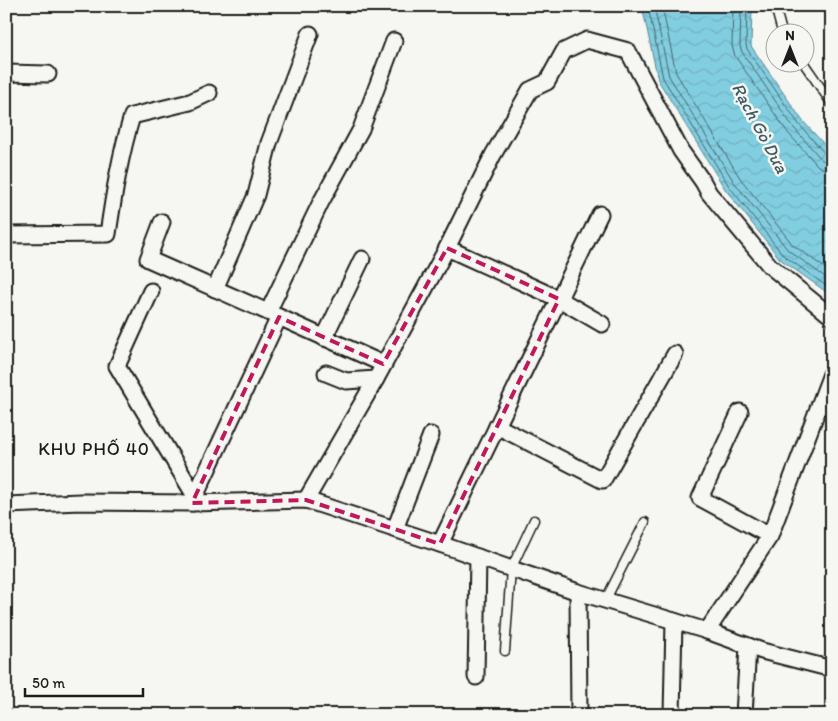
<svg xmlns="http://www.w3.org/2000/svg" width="838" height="721" font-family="Itim,sans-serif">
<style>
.water{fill:url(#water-waves);stroke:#598792}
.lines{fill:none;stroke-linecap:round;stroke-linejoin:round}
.shore{stroke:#45636b;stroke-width:1}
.service-casing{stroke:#1c1c1c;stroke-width:11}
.minor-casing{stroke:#1c1c1c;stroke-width:19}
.service{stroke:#f6f6f2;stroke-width:8}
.minor{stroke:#f6f6f2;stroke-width:15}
.marked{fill:none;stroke:#c2185b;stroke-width:4;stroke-dasharray:10 6;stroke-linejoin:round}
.labels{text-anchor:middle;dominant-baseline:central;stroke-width:5;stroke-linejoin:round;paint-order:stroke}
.water-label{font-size:18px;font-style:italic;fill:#405a61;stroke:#f6f6f2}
.neighbourhood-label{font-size:18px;letter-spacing:1px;fill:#1c1c1c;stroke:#f6f6f2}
</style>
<defs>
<pattern id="water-waves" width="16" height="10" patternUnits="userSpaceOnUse" patternTransform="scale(1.25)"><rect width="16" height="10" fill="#82cee1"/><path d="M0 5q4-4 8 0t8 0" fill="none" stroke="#70b0c0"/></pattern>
</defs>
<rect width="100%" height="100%" fill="#f6f6f2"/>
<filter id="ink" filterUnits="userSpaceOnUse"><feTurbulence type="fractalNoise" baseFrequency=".02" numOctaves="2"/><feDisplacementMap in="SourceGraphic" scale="10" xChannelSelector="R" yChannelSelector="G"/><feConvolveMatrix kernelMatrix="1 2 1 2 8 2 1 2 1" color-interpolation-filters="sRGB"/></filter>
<g filter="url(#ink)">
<!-- water -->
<polygon class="water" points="642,6 752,6 751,46 802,120 832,153 832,296 780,259 725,189 658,80"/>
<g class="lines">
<!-- shore -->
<g class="shore">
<polyline points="648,6 663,78 729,186 783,255 832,290"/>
<polyline points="654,6 669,76 734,182 788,250 832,282"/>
<polyline points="662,6 676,73 740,178 793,245 832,273"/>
<polyline points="733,6 732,46 735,56 788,133 818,166 824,169 832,170"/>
<polyline points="741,6 740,46 742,52 793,127 822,160 827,162 832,163"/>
<polyline points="747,6 746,45 747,49 798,123 826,155 832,156"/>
</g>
<defs>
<g id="service">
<polyline points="775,6 782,32"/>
<polyline points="803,62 832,104"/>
<polyline points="605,601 645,522"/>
<polyline points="505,651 511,569 534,520"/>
</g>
<g id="minor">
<polyline points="6,73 48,74"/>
<polyline points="162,222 148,259 279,317 192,503"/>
<path d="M6 235 108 234C114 193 120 156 132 116L190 102 209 93"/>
<polyline points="447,248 559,299 602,324"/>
<polyline points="215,289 256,195 269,143 310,34"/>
<polyline points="151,291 117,366 195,496"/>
<polyline points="268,312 321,202 361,129 394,41"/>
<polyline points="279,317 383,364"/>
<polyline points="324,338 362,259"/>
<polyline points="326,373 346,381 376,379"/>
<polyline points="740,412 700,498 770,536"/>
<polyline points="497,426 602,480 603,480 675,354"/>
<polyline points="306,500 376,379 447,248 493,155 530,90 547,82 564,51 587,40 628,51 681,151 703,182 709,193 770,266 832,317"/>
<polyline points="6,505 81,502 192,503 306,500 440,544 578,592 707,631 762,651 832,669"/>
<polyline points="395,529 431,435"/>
<polyline points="440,544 600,214"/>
<polyline points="578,592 579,715"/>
<polyline points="707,631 770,536 831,374"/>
<polyline points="476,677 478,557"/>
<polyline points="672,715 674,621"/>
<polyline points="744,715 748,646"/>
</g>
</defs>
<!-- service casing -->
<use href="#service" class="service-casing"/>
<!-- minor casing -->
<use href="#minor" class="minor-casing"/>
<!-- service -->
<use href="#service" class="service"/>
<!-- minor -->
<use href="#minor" class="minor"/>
</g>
</g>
<!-- marked area -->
<path class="marked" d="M447 248 559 299 440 544 306 500 192 503 279 317 383 364Z"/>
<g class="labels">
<!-- water labels -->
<g class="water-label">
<text transform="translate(760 128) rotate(62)">Rạch Gò Dưa</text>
</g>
<!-- neighbourhood labels -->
<g class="neighbourhood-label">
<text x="94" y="449">KHU PHỐ 40</text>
</g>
</g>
<!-- margin -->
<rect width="838" height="721" fill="none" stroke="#f6f6f2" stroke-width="25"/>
<rect x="12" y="12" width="813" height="696" fill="none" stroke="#1c1c1c" stroke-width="2" filter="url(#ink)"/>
<!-- north arrow -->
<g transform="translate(790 48)"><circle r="24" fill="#f6f6f2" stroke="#9f9f9c"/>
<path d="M0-4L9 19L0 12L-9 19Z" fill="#1c1c1c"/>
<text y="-8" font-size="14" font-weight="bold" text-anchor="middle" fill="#1c1c1c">N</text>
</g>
<!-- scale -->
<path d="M25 688v8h118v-8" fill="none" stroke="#1c1c1c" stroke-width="2.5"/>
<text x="32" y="688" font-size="15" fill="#1c1c1c" stroke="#f6f6f2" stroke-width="4" paint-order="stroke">50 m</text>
</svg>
